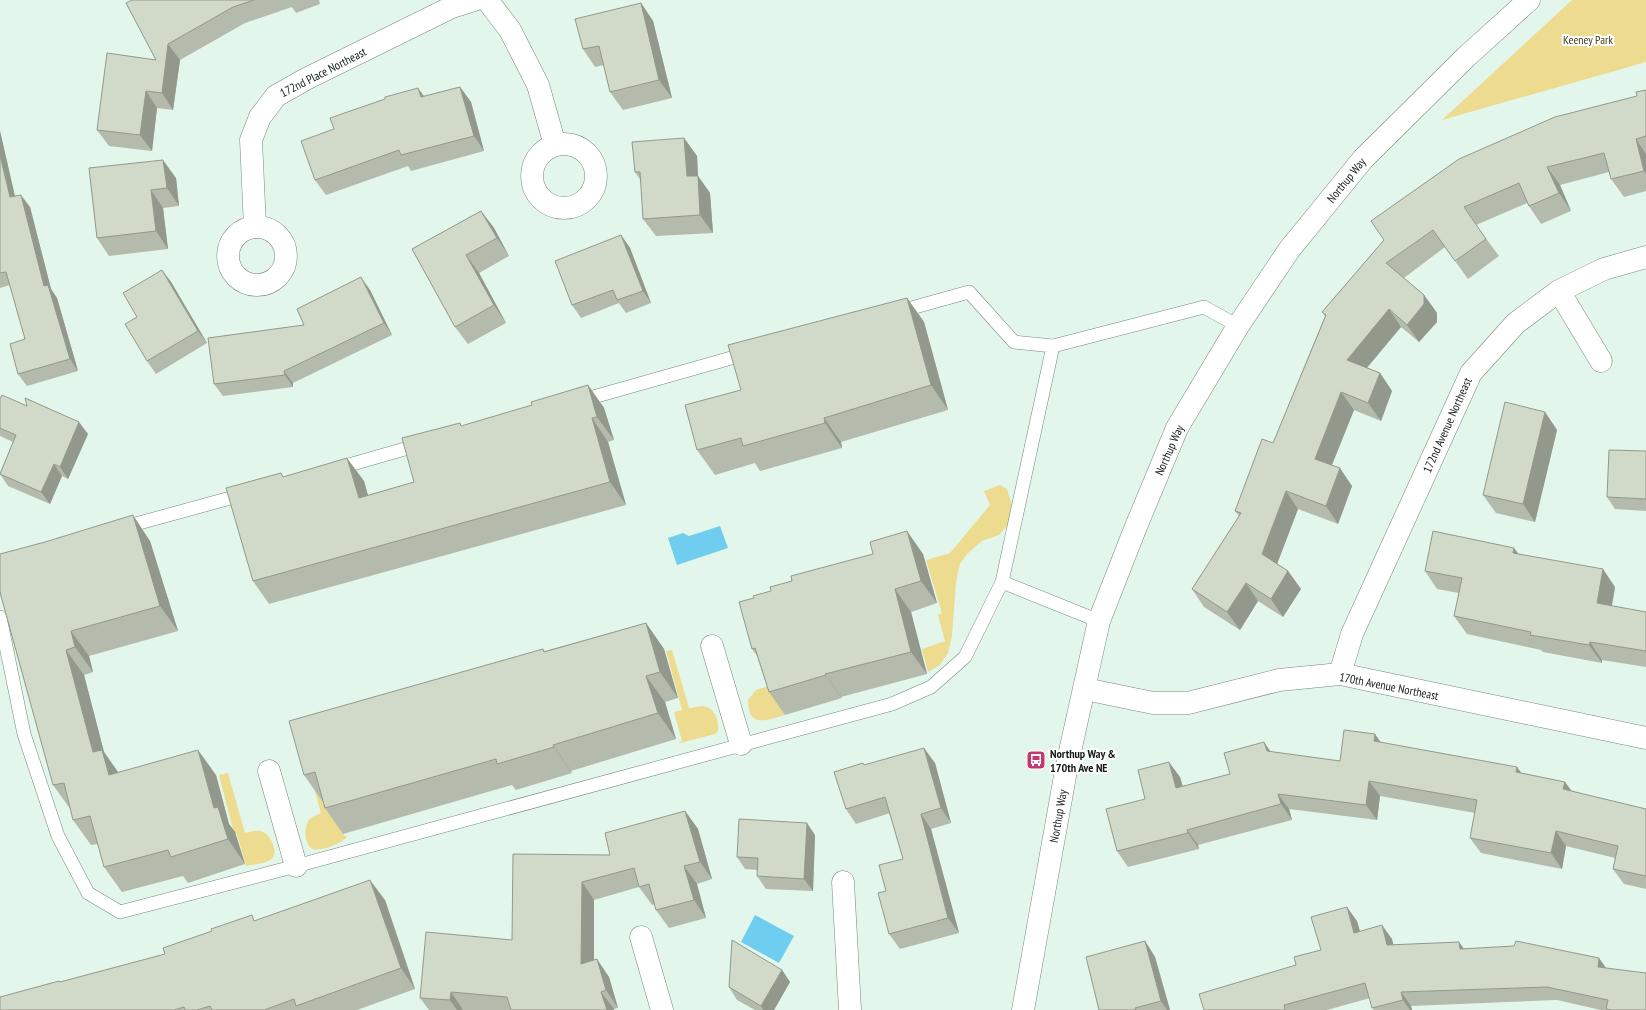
<svg xmlns="http://www.w3.org/2000/svg" width="1646" height="1010" font-family="'PT Sans Narrow',sans-serif">
<style>
.green{fill:#eddc8f}
.water{fill:#6fcdf0}
.lines{fill:none;stroke-linecap:round;stroke-linejoin:round}
.service-casing{stroke:#77897f;stroke-width:14}
.minor-casing{stroke:#77897f;stroke-width:23}
.tertiary-casing{stroke:#77897f;stroke-width:23}
.service{stroke:#fff;stroke-width:13}
.minor{stroke:#fff;stroke-width:22}
.tertiary{stroke:#fff;stroke-width:22}
.wall{fill:#b4bbac}
.shaded-wall{fill:#92998c}
.building{fill:#d1dac8;stroke:#92998c}
.labels{text-anchor:middle;dominant-baseline:central;stroke-width:4;stroke-linejoin:round;paint-order:stroke}
.park-label{font-size:12px;fill:#48401d;stroke:#fff}
.street-label{font-size:12px;fill:#141b17;stroke:#fff}
.poi-label{font-size:12px;font-weight:bold;fill:#141b17;stroke:#fff;text-anchor:start}
</style>
<rect width="100%" height="100%" fill="#e2f6eb"/>
<!-- green -->
<g class="green">
<polygon points="1572,0 1646,0 1646,62 1442,120"/>
<polygon points="1000,485 1007,489 1012,505 1008,525 999,535 982,541 967,554 960,564 956,582 952,636 948,653 940,665 928,672 922,649 945,641 938,615 942,613 926,560 950,553 990,505 984,491"/>
<path d="M672 650 689 708C693 708 698 706 702 706 714 706 720 721 718 731L715 734 680 743 679 742 682 741 674 712 682 710 666 651Z"/>
<path d="M768 686 785 715C767 720 748 729 748 700L756 690Z"/>
<path d="M304 752 336 809 344 836H347C344 843 320 852 313 849 304 846 303 825 310 819 312 816 318 815 321 813Z"/>
<path d="M228 773 245 833C249 832 256 830 260 831 270 832 281 854 270 860 264 864 253 864 246 866L237 834 234 833 219 775Z"/>
</g>
<!-- water -->
<g class="water">
<polygon points="720,526 728,548 677,565 668,538 683,533 689,536"/>
<polygon points="755,915 794,936 779,963 741,942"/>
</g>
<g class="lines">
<defs>
<g id="service">
<polyline points="1053,346 1204,307 1238,326"/>
<polyline points="579,401 749,353"/>
<polyline points="335,469 422,444"/>
<polyline points="121,528 245,494"/>
<polyline points="1002,582 1099,621"/>
<polyline points="0,617 24,734 58,836 88,893 120,912 296,866 892,704 931,687 965,657 1002,582 1053,346 1014,342 969,292 897,312"/>
</g>
<g id="minor">
<polyline points="487,0 510,30 538,85 555,145"/>
<circle cx="564" cy="176" r="32"/>
<polyline points="255,227 251,140 260,117 276,96 306,79 452,7 474,0"/>
<circle cx="257" cy="256" r="29"/>
<polyline points="1559,291 1601,361"/>
<polyline points="712,646 741,744"/>
<polyline points="1340,674 1352,634 1471,373 1516,323 1559,291 1604,269 1646,257"/>
<polyline points="1085,689 1153,703 1188,703 1279,680 1340,674 1646,738"/>
<polyline points="269,771 296,866"/>
<polyline points="843,882 850,1010"/>
<polyline points="641,937 662,1010"/>
</g>
<polyline id="tertiary" points="1023,1010 1067,765 1099,621 1135,529 1177,428 1238,326 1289,250 1363,159 1466,57 1529,0"/>
</defs>
<!-- service casing -->
<use href="#service" class="service-casing"/>
<!-- minor casing -->
<use href="#minor" class="minor-casing"/>
<!-- tertiary casing -->
<use href="#tertiary" class="tertiary-casing"/>
<!-- service -->
<use href="#service" class="service"/>
<!-- minor -->
<use href="#minor" class="minor"/>
<!-- tertiary -->
<use href="#tertiary" class="tertiary"/>
</g>
<!-- wall -->
<g class="wall">
<polygon points="132,0 319,0 320,4 296,13 292,7 245,23 180,60 173,110 157,108 152,151 109,146 97,130 156,60"/>
<polygon points="641,3 653,21 672,98 623,110 610,92 604,65 595,67 583,49"/>
<polygon points="460,87 471,102 484,151 411,171 408,166 326,195 315,180 424,96"/>
<polygon points="1646,90 1646,191 1624,197 1611,179 1609,172 1560,185 1571,211 1541,224 1527,203 1476,225 1499,256 1468,279 1445,247 1404,278 1424,295 1437,313 1437,322 1419,342 1401,327 1367,368 1380,373 1392,391 1381,421 1354,410 1332,465 1352,486 1338,524 1298,509 1277,564 1288,571 1301,589 1283,617 1258,601 1240,630 1204,607 1192,589 1239,516 1235,511 1273,443 1325,316 1322,312 1384,240 1637,96"/>
<polygon points="0,131 15,196 30,207 51,289 57,298 78,371 27,386 18,374 25,339 10,285 0,288"/>
<polygon points="684,138 697,156 698,176 710,193 713,233 656,236 643,219 641,181 635,172"/>
<polygon points="89,168 176,178 179,206 163,208 168,249 109,256 97,238"/>
<polygon points="481,211 494,228 509,256 479,273 506,323 468,344 455,327 412,249"/>
<polygon points="621,235 630,248 651,303 626,313 619,303 581,318 572,305"/>
<polygon points="162,270 171,282 207,343 156,374 147,361 137,317"/>
<polygon points="370,290 392,335 293,383 293,387 223,396 214,384 304,325"/>
<polygon points="907,298 924,322 948,410 841,442 842,448 760,471 755,463 715,475 697,450 741,390"/>
<polygon points="588,385 604,408 614,440 608,442 626,505 269,604 253,581 284,477 364,481 368,495 414,482 463,426 532,405"/>
<polygon points="0,399 88,434 68,479 62,476 50,504 8,486 0,474 0,473 13,442 0,436"/>
<polygon points="1545,412 1557,430 1535,522 1496,513 1483,495"/>
<polygon points="1646,451 1646,511 1615,509 1607,497"/>
<polygon points="150,541 178,631 89,656 93,672 84,675 104,752 118,772 216,775 229,824 235,832 245,864 188,883 183,876 122,892 104,867 98,844 91,845 73,820 71,810 53,785 1,596"/>
<polygon points="923,554 937,603 911,612 927,674 841,697 842,698 785,715 769,692 757,656 752,649 754,598 771,591"/>
<polygon points="1519,555 1615,587 1612,606 1646,612 1646,667 1602,660 1602,663 1543,652 1541,650 1467,634 1454,616 1459,593 1437,589 1425,571"/>
<polygon points="646,623 664,649 678,698 665,702 676,739 571,771 572,773 516,790 512,785 343,834 325,808 323,801 322,801 304,775 543,649 545,651"/>
<polygon points="1381,743 1521,773 1565,782 1571,791 1646,809 1646,889 1624,884 1613,869 1615,858 1566,846 1562,869 1481,853 1470,838 1475,813 1380,796 1377,820 1289,809 1292,820 1198,845 1199,849 1128,867 1117,851 1145,799 1180,777 1183,786 1230,774 1271,752 1340,761"/>
<polygon points="935,763 951,823 931,829 959,933 900,949 889,934 886,891 903,859 890,813 856,824 846,809 865,764"/>
<polygon points="685,811 698,829 712,879 697,884 706,918 669,928 656,910 655,904 652,905 639,887 594,900 594,960 609,977 618,1008 614,1009 614,1010 429,1010 420,998 512,940 610,855"/>
<polygon points="815,835 813,891 766,889 757,876 758,870 745,869 737,857"/>
<polygon points="385,900 415,989 357,1010 0,1010 59,981 60,982 165,954 256,921"/>
<polygon points="1357,921 1360,931 1392,939 1393,945 1459,942 1464,949 1606,968 1646,1010 1601,1010 1557,1000 1411,1006 1412,1010 1374,1010 1372,1008 1370,998 1327,1010 1204,1010 1296,965 1321,950"/>
<polygon points="1145,941 1155,957 1170,1010 1099,1010"/>
<polygon points="782,970 790,982 774,1010 755,1010 737,1000 729,987"/>
</g>
<!-- shaded-wall -->
<g class="shaded-wall">
<polygon points="641,3 653,21 672,98 659,80"/>
<polygon points="168,44 180,60 173,110 162,93"/>
<polygon points="460,87 471,102 484,151 474,136"/>
<polygon points="418,88 429,103 421,97"/>
<polygon points="146,91 157,108 152,151 140,135"/>
<polygon points="0,131 18,210 10,197 0,155"/>
<polygon points="684,138 697,156 698,176 710,193 713,233 700,215 687,176"/>
<polygon points="1636,139 1646,154 1646,174 1644,171"/>
<polygon points="163,160 176,178 179,206 167,188"/>
<polygon points="1547,167 1560,185 1571,211 1559,193"/>
<polygon points="151,190 163,208 168,249 156,231"/>
<polygon points="21,195 30,207 51,289 57,298 78,371 70,359 44,286"/>
<polygon points="481,211 494,228 509,256 497,238"/>
<polygon points="621,235 630,248 651,303 643,291"/>
<polygon points="466,255 479,273 506,323 494,305"/>
<polygon points="162,270 171,282 207,343 198,331"/>
<polygon points="361,277 370,290 392,335 384,323"/>
<polygon points="1424,295 1437,313 1437,322 1419,342 1407,325"/>
<polygon points="907,298 924,322 948,410 931,385"/>
<polygon points="1389,309 1401,327 1359,377 1347,360"/>
<polygon points="284,371 293,383 293,387 285,375"/>
<polygon points="1380,373 1392,391 1381,421 1368,403"/>
<polygon points="588,385 604,408 614,440 597,417"/>
<polygon points="1341,392 1354,410 1327,477 1315,459"/>
<polygon points="1545,412 1557,430 1535,522 1523,504"/>
<polygon points="592,418 608,442 626,505 610,482"/>
<polygon points="824,418 841,442 842,448 825,423"/>
<polygon points="79,422 88,434 68,479 60,467"/>
<polygon points="347,458 364,481 375,521 359,498"/>
<polygon points="54,464 62,476 50,504 41,492"/>
<polygon points="1340,468 1352,486 1338,524 1326,506"/>
<polygon points="1286,491 1298,509 1274,572 1262,554"/>
<polygon points="133,515 150,541 178,631 160,606"/>
<polygon points="907,531 923,554 937,603 921,581"/>
<polygon points="1514,548 1527,565 1513,553"/>
<polygon points="1603,569 1615,587 1609,621 1597,603"/>
<polygon points="1288,571 1301,589 1283,617 1271,599"/>
<polygon points="1246,583 1258,601 1240,630 1227,612"/>
<polygon points="895,589 911,612 927,674 911,652"/>
<polygon points="646,623 664,649 678,698 660,672"/>
<polygon points="71,631 89,656 93,672 75,647"/>
<polygon points="1590,642 1602,660 1602,663 1589,645"/>
<polygon points="66,650 84,675 104,752 120,775 127,800 93,752"/>
<polygon points="825,674 841,697 842,698 826,675"/>
<polygon points="646,676 665,702 676,739 658,713"/>
<polygon points="1375,734 1386,750 1374,741"/>
<polygon points="1264,742 1275,758 1267,751"/>
<polygon points="553,745 571,771 572,773 554,747"/>
<polygon points="924,748 935,763 951,823 941,808"/>
<polygon points="198,750 216,775 229,824 235,832 245,864 228,839 214,808"/>
<polygon points="1169,762 1180,777 1187,804 1176,788"/>
<polygon points="1517,767 1528,782 1516,772"/>
<polygon points="1369,781 1380,796 1377,820 1366,805"/>
<polygon points="1565,782 1576,797 1563,789"/>
<polygon points="1278,794 1289,809 1292,820 1281,804"/>
<polygon points="685,811 698,829 712,879 700,862"/>
<polygon points="921,814 931,829 959,933 948,918"/>
<polygon points="807,823 815,835 813,891 804,879"/>
<polygon points="1187,830 1198,845 1199,849 1188,833"/>
<polygon points="1556,831 1566,846 1562,869 1551,853"/>
<polygon points="684,866 697,884 706,918 694,900"/>
<polygon points="370,880 385,900 415,989 401,968"/>
<polygon points="582,882 594,900 594,981 581,964"/>
<polygon points="1347,907 1357,921 1364,947 1354,933"/>
<polygon points="1382,925 1392,939 1397,959 1387,945"/>
<polygon points="1145,941 1155,957 1170,1010 1167,1010 1161,1001"/>
<polygon points="1459,942 1469,956 1460,949"/>
<polygon points="1599,958 1609,972 1598,967"/>
<polygon points="597,959 609,977 618,1008 606,990"/>
<polygon points="782,970 790,982 774,1010 763,1010 761,1006"/>
<polygon points="451,992 463,1010 457,1010 450,1000"/>
<polygon points="601,992 614,1009 614,1010 607,1010"/>
<polygon points="1401,992 1411,1006 1412,1010 1410,1010 1403,1000"/>
</g>
<!-- building -->
<g class="building">
<polygon points="132,0 254,0 233,7 168,44 162,93 146,91 140,135 97,130 107,53 156,60 126,3"/>
<polygon points="641,3 659,80 610,92 599,46 583,49 575,19"/>
<polygon points="460,87 474,136 401,155 399,150 315,180 301,141 334,129 330,118 385,99 385,97 418,88 421,97"/>
<polygon points="1646,90 1646,136 1636,139 1644,171 1611,179 1604,153 1547,167 1559,193 1529,206 1519,183 1464,207 1486,239 1455,261 1433,230 1386,263 1424,295 1424,304 1407,325 1389,309 1347,360 1380,373 1368,403 1341,392 1315,459 1340,468 1326,506 1286,491 1262,554 1288,571 1271,599 1246,583 1227,612 1192,589 1241,513 1235,511 1262,439 1273,443 1326,315 1322,312 1384,240 1371,221 1459,159 1555,117 1637,96 1636,92"/>
<polygon points="684,138 687,176 698,176 700,215 643,219 640,172 635,172 632,142"/>
<polygon points="0,155 10,197 21,195 44,286 48,285 70,359 18,374 10,344 25,339 6,272 0,273"/>
<polygon points="163,160 167,188 151,190 156,231 97,238 89,168"/>
<polygon points="481,211 497,238 466,255 494,305 455,327 412,249"/>
<polygon points="621,235 643,291 617,300 613,290 572,305 555,261"/>
<polygon points="162,270 198,331 147,361 125,324 137,317 123,293"/>
<polygon points="361,277 384,323 284,371 285,375 214,384 208,338 304,325 297,309"/>
<polygon points="907,298 931,385 824,418 825,423 743,446 741,438 697,450 685,405 741,390 728,345"/>
<polygon points="588,385 597,417 592,418 610,482 253,581 226,488 281,473 283,477 347,458 359,498 414,482 402,438 460,423 461,426 532,405 531,402"/>
<polygon points="2,395 27,406 25,398 79,422 60,467 54,464 41,492 0,474 16,435 0,428 0,399"/>
<polygon points="1505,402 1545,412 1523,504 1483,495"/>
<polygon points="1609,450 1646,451 1646,499 1607,497"/>
<polygon points="133,515 160,606 71,631 75,647 66,650 93,752 102,750 109,775 198,750 214,808 218,807 228,839 171,857 168,850 104,867 90,816 73,820 64,783 53,785 1,596 0,591 0,554 45,542"/>
<polygon points="907,531 921,581 895,589 911,652 825,674 826,675 769,692 755,648 752,649 739,602 754,598 753,596 771,591 770,587 792,581 791,576 873,554 870,542"/>
<polygon points="1433,531 1514,548 1513,553 1603,569 1597,603 1646,612 1646,651 1590,642 1589,645 1530,635 1531,632 1454,616 1462,578 1425,571"/>
<polygon points="646,623 660,672 646,676 658,713 553,745 554,747 497,764 496,759 325,808 315,772 304,775 289,721 543,649 544,652"/>
<polygon points="1344,730 1375,734 1374,741 1517,767 1516,772 1565,782 1563,789 1646,809 1646,876 1613,869 1618,846 1556,831 1551,853 1470,838 1477,800 1369,781 1366,805 1278,794 1281,804 1187,830 1188,833 1117,851 1106,809 1145,799 1138,770 1169,762 1176,788 1230,774 1224,753 1264,742 1267,751 1340,761"/>
<polygon points="924,748 941,808 921,814 948,918 889,934 878,893 886,891 879,865 903,859 885,797 846,809 834,772 863,763 864,765"/>
<polygon points="685,811 700,862 684,866 694,900 656,910 649,884 639,887 634,868 582,882 581,964 597,959 606,990 601,992 607,1010 511,1010 507,997 451,992 450,1000 420,998 426,932 512,940 513,854 610,855 605,833"/>
<polygon points="739,819 807,823 804,879 757,876 758,858 737,857"/>
<polygon points="370,880 401,968 296,1006 294,999 264,1010 212,1010 210,1006 197,1010 185,1010 184,1007 174,1010 0,1010 0,997 59,981 60,982 165,954 163,948 212,931 211,929 252,915 254,921"/>
<polygon points="1347,907 1354,933 1382,925 1387,945 1459,942 1460,949 1514,946 1516,941 1599,958 1598,967 1646,973 1646,1010 1612,1010 1606,1009 1608,1000 1547,987 1401,992 1403,1000 1372,1008 1365,983 1284,1005 1285,1010 1204,1010 1199,994 1296,965 1294,957 1321,950 1311,917"/>
<polygon points="732,940 782,970 761,1006 729,987"/>
<polygon points="1145,941 1161,1001 1135,1008 1136,1010 1099,1010 1086,957"/>
</g>
<!-- icons -->
<defs>
<symbol id="bus-square" viewBox="-11 -11 22 22"><rect x="-9" y="-9" width="18" height="18" rx="4" fill="#c4386e" stroke="#fff"/><path d="M-5-6H5V4H4V6H2V4H-2V6H-4V4H-5ZM-3.5-4V0h7V-4ZM-3.5 1.2v1.5H-2V1.2ZM2 1.2v1.5H3.5V1.2Z" fill="#fff"/></symbol>
</defs>
<g fill-rule="evenodd">
<use href="#bus-square" x="1025" y="749" width="22" height="22"/>
</g>
<g class="labels">
<!-- park labels -->
<g class="park-label">
<text x="1588" y="39">Keeney Park</text>
</g>
<!-- street labels -->
<g class="street-label">
<text transform="translate(323 72) rotate(-27)">172nd Place Northeast</text>
<text transform="translate(1346 180) rotate(-51)">Northup Way</text>
<text transform="translate(1447 425) rotate(-66)">172nd Avenue Northeast</text>
<text transform="translate(1169 450) rotate(-66)">Northup Way</text>
<text transform="translate(1389 686) rotate(11)">170th Avenue Northeast</text>
<text transform="translate(1058 816) rotate(-80)">Northup Way</text>
</g>
<!-- poi labels -->
<g class="poi-label">
<text x="1050" y="753">Northup Way &amp;<tspan x="1050" dy="14">170th Ave NE</tspan></text>
</g>
</g>
</svg>
